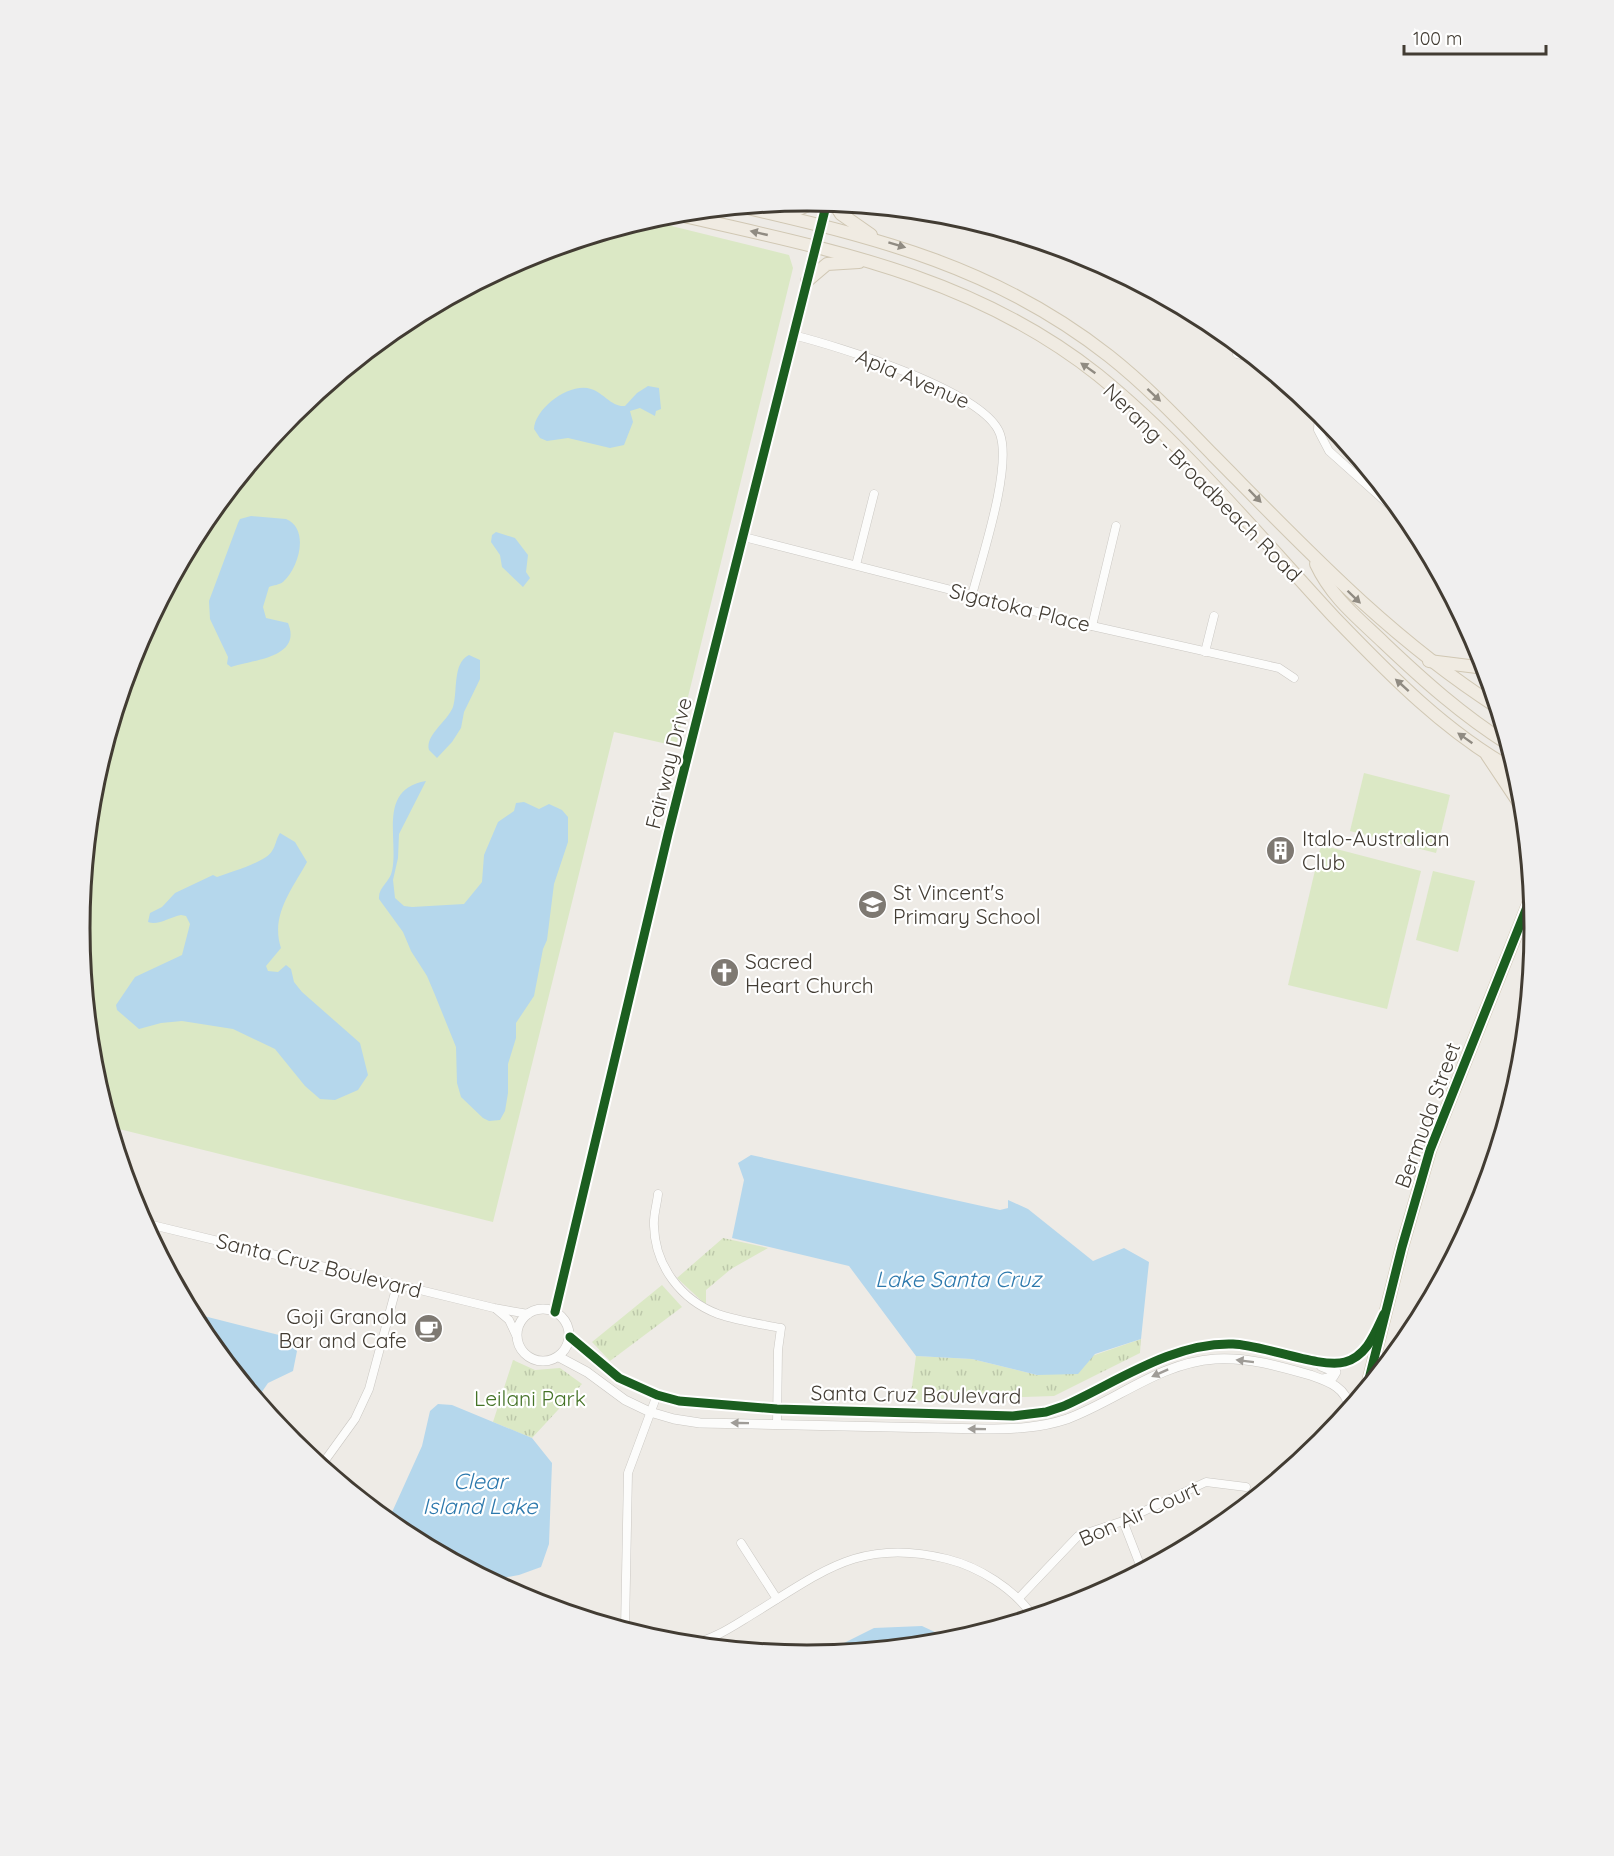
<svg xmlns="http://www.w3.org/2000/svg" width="1614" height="1856" font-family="Quicksand,sans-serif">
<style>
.grass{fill:#dbe8c5}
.park{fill:url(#park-tufts)}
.water{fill:#b5d7ec}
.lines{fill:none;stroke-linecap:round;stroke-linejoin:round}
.minor-casing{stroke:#cac7c2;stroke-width:9}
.tertiary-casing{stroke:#cac7c2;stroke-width:10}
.primary-casing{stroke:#d0c7b3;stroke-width:14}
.minor{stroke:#fcfcfb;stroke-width:8}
.tertiary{stroke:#fcfcfb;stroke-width:9}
.primary{stroke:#f0ebe2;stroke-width:12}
.cycleway-casing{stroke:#fff;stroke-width:13}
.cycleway{stroke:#1b5e20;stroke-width:9}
.oneway{fill:#908b82}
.oneway2{fill:#9f9c97}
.labels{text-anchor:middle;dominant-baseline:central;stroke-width:4.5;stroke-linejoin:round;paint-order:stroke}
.street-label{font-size:21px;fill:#423c33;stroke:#fff}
.poi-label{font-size:21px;fill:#423c33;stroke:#fff;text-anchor:start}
.park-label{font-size:21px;fill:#457327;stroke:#fff}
.water-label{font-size:22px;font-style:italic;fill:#2d79ad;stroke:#fff}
.rim{fill:none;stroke:#423c33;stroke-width:3}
</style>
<defs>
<pattern id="park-tufts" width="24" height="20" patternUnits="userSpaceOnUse" patternTransform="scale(1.5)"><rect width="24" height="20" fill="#dbe8c5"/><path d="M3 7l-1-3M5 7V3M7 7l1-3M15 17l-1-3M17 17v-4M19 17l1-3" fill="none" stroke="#bdc8aa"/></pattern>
</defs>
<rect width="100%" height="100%" fill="#eeebe6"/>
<!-- grass -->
<g class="grass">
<polygon points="647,220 789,255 793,268 676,746 614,732 493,1222 111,1127 93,1070 80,928 94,786 135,649 202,524 293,413 403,323 529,256"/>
<polygon points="1364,773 1450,795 1436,853 1350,831"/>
<polygon points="1321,845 1421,871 1387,1009 1288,985"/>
<polygon points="1433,871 1475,881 1458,952 1416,940"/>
</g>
<!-- park -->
<g class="park">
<polygon points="723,1238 768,1248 731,1269 706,1290 706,1305 677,1278"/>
<polygon points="662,1285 682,1307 610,1361 592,1342"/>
<polygon points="1141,1339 1140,1353 1054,1396 910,1401 916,1356 972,1359 1037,1375"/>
<polygon points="513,1360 535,1370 560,1368 582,1384 532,1438 493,1422"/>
</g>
<!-- water -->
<g class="water">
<path d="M648 386 659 388 661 409 656 411 655 416 640 408 630 411 633 422 624 445 610 448 568 438 547 441 540 438 534 429C535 408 570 382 591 389 604 393 611 407 625 406L637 393Z"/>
<path d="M251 516 286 519C310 529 299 568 283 582 279 585 274 585 269 587L263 607 266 618 288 623C303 659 249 660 231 667L227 664 228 657 210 619 209 601 238 523 240 519Z"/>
<polygon points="496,532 515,538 528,555 526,572 530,578 523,587 502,567 500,555 491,542 492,535"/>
<path d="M469 655 480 660V679L464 712 461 728 452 742 437 758 429 750C425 735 447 722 453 707 458 692 452 663 469 655Z"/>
<path d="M426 781 399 834 398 858 393 880 395 898 404 906 412 907 464 904 482 882 484 855 498 822 514 811 516 803 524 802 539 809 549 804 562 810 568 817V842L554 884 547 940 543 949 534 996 516 1023V1038L508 1064V1093L505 1111 500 1120 489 1121 483 1118 461 1097 457 1083 456 1047 435 995 427 976 411 951 403 932 379 899C378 887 390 882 392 871 399 840 377 789 426 781Z"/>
<path d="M280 833 295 842 307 862C293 888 270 915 281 948L266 966 268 971 278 972 286 965 291 969 294 982 302 992 360 1043 368 1075 358 1090 335 1100 320 1099 305 1086 275 1049 233 1029 182 1021 161 1023 139 1029 117 1010 116 1005 135 977 182 955 190 924 186 916 181 915C170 917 158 926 148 922L150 913 162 907 175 893 213 875 217 877C231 872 266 862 272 851 276 845 276 839 280 833Z"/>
<polygon points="751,1155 1000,1210 1008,1208 1008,1200 1028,1209 1093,1261 1124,1248 1149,1262 1141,1339 1095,1354 1078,1374 1037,1375 972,1359 916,1356 849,1266 732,1238 744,1180 738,1163"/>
<polygon points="192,1313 279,1335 297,1351 293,1371 268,1383 257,1399 202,1332"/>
<polygon points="438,1404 452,1405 532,1438 552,1463 549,1544 541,1567 519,1575 491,1580 403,1533 388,1521 422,1446 430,1411"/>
<polygon points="922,1626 952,1640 822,1654 874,1628"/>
</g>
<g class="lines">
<defs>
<g id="minor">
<polyline points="821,225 827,202"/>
<path d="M793 335C837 346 985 391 1000 434 1012 468 982 557 972 595"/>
<polyline points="1237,354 1254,358"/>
<polyline points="1319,411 1318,430 1329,451 1414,527"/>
<polyline points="744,537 1092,626 1279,668 1294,678"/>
<polyline points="856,565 874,494"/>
<polyline points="1092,626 1116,526"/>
<polyline points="1205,652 1214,616"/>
<path d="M658 1194C657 1204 653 1216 654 1226 655 1266 681 1300 718 1314 738 1321 761 1324 781 1328L778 1350 777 1424"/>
<polyline points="144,1223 494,1308 528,1314"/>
<polyline points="496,1309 509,1320 516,1335"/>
<polyline points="321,1466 355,1419 369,1389 397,1285"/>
<polyline points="1123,1521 1142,1570"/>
<polyline points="741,1543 777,1599"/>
<polyline points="1019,1598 1078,1536 1123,1521 1206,1482 1246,1487"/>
<polyline points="625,1629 628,1473 657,1395"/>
<path d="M691 1644C715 1639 733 1626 753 1614 822 1572 861 1537 947 1559 979 1567 1013 1588 1033 1616"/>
</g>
<g id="tertiary">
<circle cx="543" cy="1335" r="26"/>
<polyline points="555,1312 668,834 821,225"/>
<path d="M570 1337 619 1378 657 1395 679 1401 777 1409 1013 1416 1046 1412 1064 1406C1120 1380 1180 1338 1244 1345 1271 1347 1319 1367 1343 1363 1363 1359 1371 1340 1379 1324"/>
<path d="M559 1357 587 1372 625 1400 650 1412 674 1419 700 1423 985 1429C1013 1429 1040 1428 1067 1419 1118 1400 1159 1363 1215 1359 1248 1357 1279 1366 1310 1375 1327 1381 1347 1387 1349 1408"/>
<polyline points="1321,1366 1336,1372 1333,1377 1323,1379"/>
</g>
<g id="primary">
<polyline points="834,203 841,214 871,235"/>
<path d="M743 207C879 238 997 268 1109 356 1147 386 1180 421 1213 455 1304 547 1388 637 1497 707"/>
<path d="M675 214C827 249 972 275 1098 375 1182 443 1260 537 1334 617 1389 674 1446 733 1516 771"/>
<polyline points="783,216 817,201"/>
<polyline points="807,281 827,264 859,262"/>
<path d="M1316 564C1332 598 1357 617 1384 643 1423 680 1462 715 1508 744"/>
<polyline points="1429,661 1485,668"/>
<polyline points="1487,755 1517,800 1523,815"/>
<polyline points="1367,1387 1402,1247 1430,1150 1531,897"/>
</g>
</defs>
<!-- minor casing -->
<use href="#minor" class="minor-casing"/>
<!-- tertiary casing -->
<use href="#tertiary" class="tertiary-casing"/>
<!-- primary casing -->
<use href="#primary" class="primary-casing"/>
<!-- minor -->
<use href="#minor" class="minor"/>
<!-- tertiary -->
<use href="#tertiary" class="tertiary"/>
<!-- primary -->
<use href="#primary" class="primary"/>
<defs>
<g id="cycleway">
<polyline points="555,1312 668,834 827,202"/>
<path d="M570 1337 619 1378 657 1395 679 1401 777 1409 1013 1416 1046 1412 1064 1406C1117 1382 1173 1342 1233 1344 1264 1345 1321 1369 1345 1362 1367 1356 1375 1333 1384 1314"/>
<polyline points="1367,1387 1402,1247 1430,1150 1531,897"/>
</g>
</defs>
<!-- cycleway casing -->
<use href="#cycleway" class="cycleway-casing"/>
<!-- cycleway -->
<use href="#cycleway" class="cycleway"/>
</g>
<!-- one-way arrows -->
<defs><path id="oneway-solid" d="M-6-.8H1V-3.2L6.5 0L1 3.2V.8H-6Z" transform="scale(1.5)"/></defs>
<g class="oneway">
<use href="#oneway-solid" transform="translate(759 233) rotate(-167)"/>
<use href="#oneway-solid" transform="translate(897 245) rotate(17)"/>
<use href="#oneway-solid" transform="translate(1088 368) rotate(-145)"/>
<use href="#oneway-solid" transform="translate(1154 395) rotate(43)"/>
<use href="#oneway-solid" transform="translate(1255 496) rotate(46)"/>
<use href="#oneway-solid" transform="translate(1354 597) rotate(44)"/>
<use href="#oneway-solid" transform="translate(1402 685) rotate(-138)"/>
<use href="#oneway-solid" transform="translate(1465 738) rotate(-145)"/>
</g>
<g class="oneway2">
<use href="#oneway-solid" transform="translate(1245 1361) rotate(-173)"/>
<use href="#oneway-solid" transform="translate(1160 1373) rotate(156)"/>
<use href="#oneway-solid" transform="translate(740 1423) rotate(-179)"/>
<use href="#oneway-solid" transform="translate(977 1429) rotate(-179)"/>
</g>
<!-- icons -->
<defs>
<symbol id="building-disc" viewBox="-11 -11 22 22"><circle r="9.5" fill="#7e7972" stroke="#fff"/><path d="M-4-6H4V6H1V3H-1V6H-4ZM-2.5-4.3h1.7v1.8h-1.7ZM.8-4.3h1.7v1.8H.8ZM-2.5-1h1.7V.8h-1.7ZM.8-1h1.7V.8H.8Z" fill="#fff"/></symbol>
<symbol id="school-disc" viewBox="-11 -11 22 22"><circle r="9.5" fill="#7e7972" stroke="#fff"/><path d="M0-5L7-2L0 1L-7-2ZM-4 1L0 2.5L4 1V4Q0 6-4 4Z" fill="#fff"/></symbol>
<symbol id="church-disc" viewBox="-11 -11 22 22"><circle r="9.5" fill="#7e7972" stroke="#fff"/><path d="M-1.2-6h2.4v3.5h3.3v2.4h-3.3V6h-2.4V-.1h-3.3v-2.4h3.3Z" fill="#fff"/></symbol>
<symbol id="cafe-disc" viewBox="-11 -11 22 22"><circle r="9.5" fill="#7e7972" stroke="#fff"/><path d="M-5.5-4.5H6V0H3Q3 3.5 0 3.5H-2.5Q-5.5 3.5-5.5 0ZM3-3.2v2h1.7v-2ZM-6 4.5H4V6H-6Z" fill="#fff"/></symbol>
</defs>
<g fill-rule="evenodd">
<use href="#building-disc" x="1264" y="834" width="33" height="33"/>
<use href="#school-disc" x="856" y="888" width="33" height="33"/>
<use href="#church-disc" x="708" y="956" width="33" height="33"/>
<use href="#cafe-disc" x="412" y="1312" width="33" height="33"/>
</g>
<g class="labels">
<!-- street labels -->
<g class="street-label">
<text transform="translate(913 378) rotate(23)">Apia Avenue</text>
<text transform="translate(1203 482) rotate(45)">Nerang - Broadbeach Road</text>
<text transform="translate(1020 607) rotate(14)">Sigatoka Place</text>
<text transform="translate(668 763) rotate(-76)">Fairway Drive</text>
<text transform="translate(1427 1115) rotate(-70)">Bermuda Street</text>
<text transform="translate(319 1265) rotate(14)">Santa Cruz Boulevard</text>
<text transform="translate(916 1394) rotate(1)">Santa Cruz Boulevard</text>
<text transform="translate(1139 1513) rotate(-24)">Bon Air Court</text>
</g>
<!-- poi labels -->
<g class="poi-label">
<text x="1302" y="838">Italo-Australian<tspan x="1302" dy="24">Club</tspan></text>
<text x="893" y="892">St Vincent's<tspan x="893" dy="24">Primary School</tspan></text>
<text x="745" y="961">Sacred<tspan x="745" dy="24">Heart Church</tspan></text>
<text x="407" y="1316" text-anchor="end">Goji Granola<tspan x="407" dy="24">Bar and Cafe</tspan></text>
</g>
<!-- park labels -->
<g class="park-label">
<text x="530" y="1398">Leilani Park</text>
</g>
<!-- water labels -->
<g class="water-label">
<text x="958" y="1279">Lake Santa Cruz</text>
<text x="480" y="1481">Clear<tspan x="480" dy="25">Island Lake</tspan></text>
</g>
</g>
<!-- crop -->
<path d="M0 0H1614V1856H0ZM90 928a717 717 0 1 1 1434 0a717 717 0 1 1-1434 0Z" fill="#f0efef" fill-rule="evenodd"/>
<path class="rim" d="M90 928a717 717 0 1 1 1434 0a717 717 0 1 1-1434 0Z"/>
<!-- scale -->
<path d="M1404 45v9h142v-9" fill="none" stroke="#423c33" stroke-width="3"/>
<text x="1413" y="45" font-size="18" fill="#423c33" stroke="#ffffff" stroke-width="4.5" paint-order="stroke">100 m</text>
</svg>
